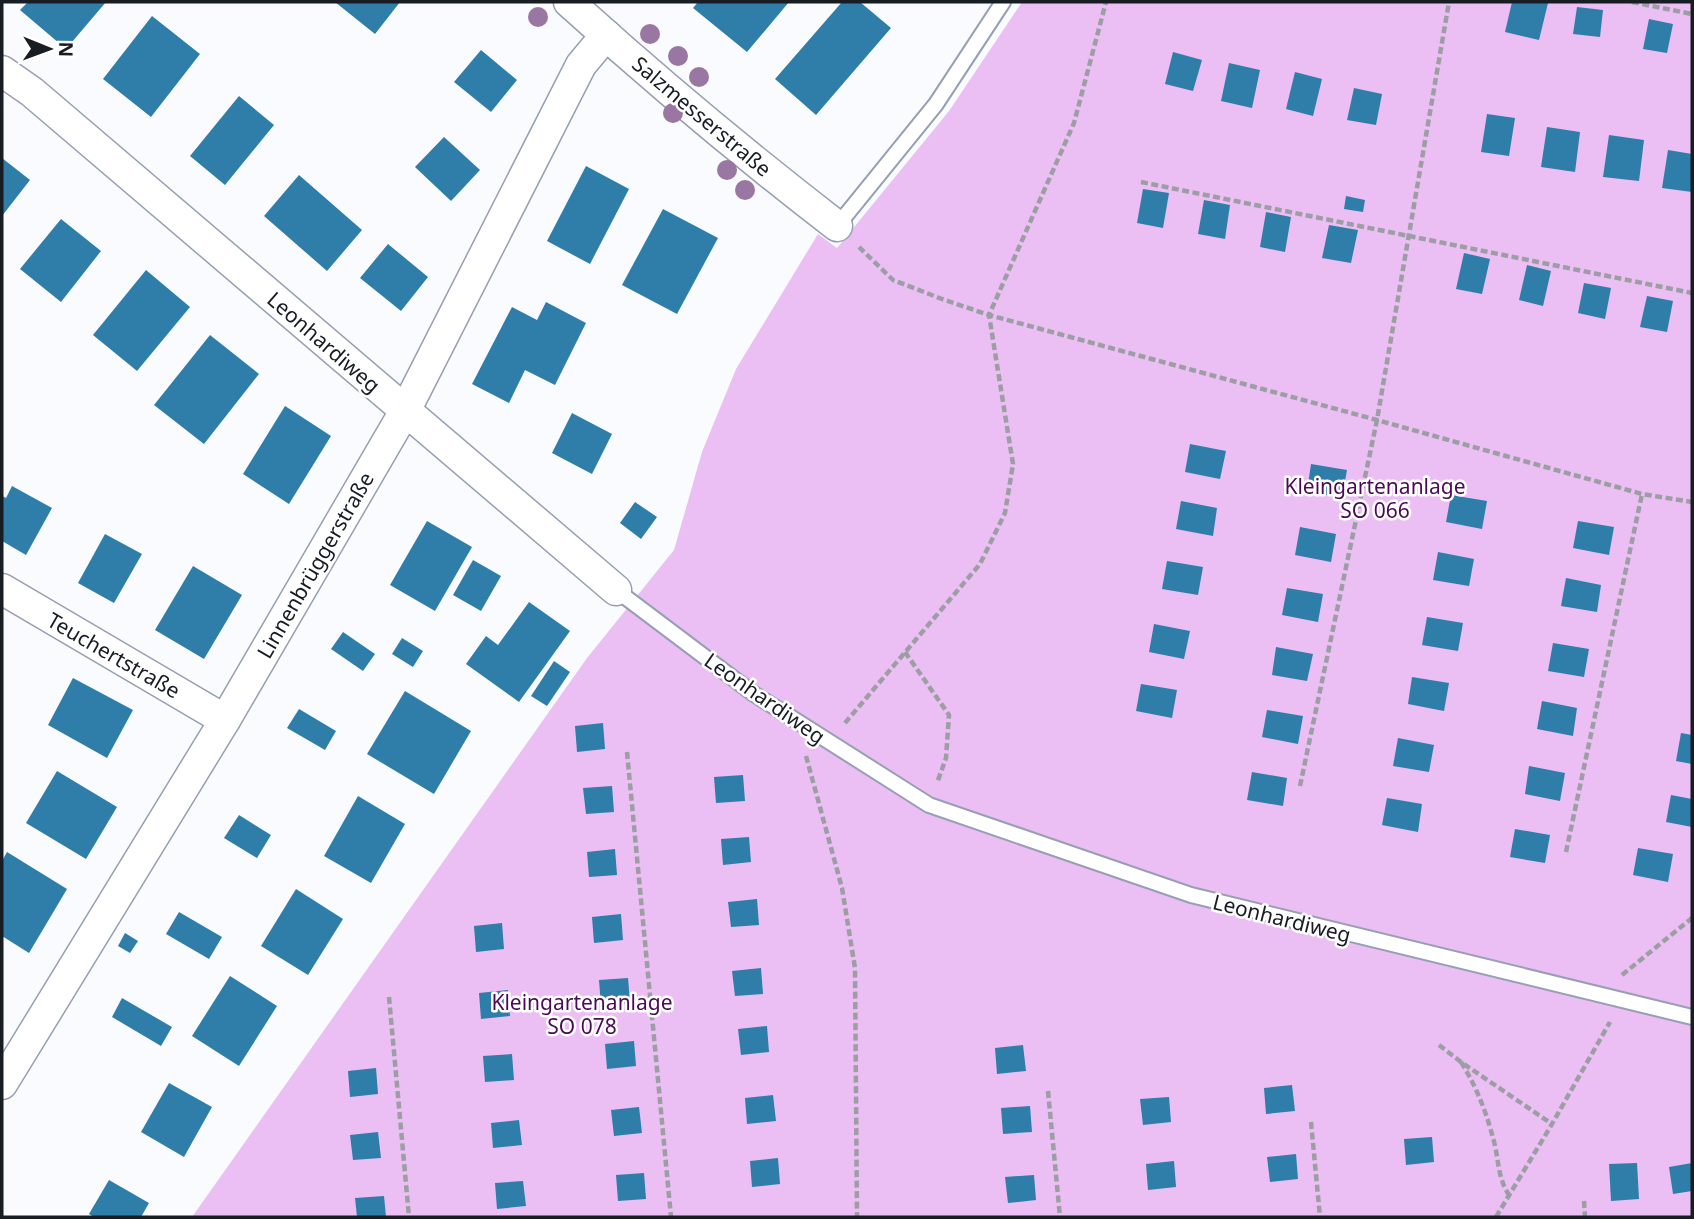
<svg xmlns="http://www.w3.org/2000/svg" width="1694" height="1219" font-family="'Noto Sans',sans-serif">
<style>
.green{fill:#ebbff3}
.building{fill:#2e7ea9}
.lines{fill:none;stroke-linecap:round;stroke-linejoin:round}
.service-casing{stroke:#969fb3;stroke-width:18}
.minor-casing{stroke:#969fb3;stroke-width:33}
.path{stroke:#9c9ea4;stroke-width:4.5;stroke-dasharray:7 3.5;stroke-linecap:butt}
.service{stroke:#fff;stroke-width:14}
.minor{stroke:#fff;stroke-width:30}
.tree{fill:#9977a2}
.labels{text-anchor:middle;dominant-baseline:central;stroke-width:5;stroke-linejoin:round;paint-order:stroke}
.street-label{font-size:21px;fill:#181c23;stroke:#fff}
.park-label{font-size:21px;fill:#4a0b56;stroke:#fff}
</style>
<rect width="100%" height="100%" fill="#f9fbff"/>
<!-- green -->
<polygon class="green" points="1022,2 1692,2 1692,1217 192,1217 587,658 674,550 702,452 736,369 818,234 837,248 949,111"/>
<!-- building -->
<g class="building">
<polygon points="28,2 106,2 66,49 20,10"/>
<polygon points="335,2 400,2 375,34"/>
<polygon points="698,2 789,2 747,52 693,8"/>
<polygon points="842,2 860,2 891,28 816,115 775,79"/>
<polygon points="1512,2 1548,3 1539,40 1505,32"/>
<polygon points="1577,7 1603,10 1600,37 1573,34"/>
<polygon points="152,16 200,54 151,117 103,79"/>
<polygon points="1649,19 1673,24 1667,53 1643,49"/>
<polygon points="481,50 517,80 491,112 454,82"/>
<polygon points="1173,52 1202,60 1193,91 1165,84"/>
<polygon points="1229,63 1260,70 1252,108 1221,101"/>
<polygon points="1295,72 1322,79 1313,116 1286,109"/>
<polygon points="1354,88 1382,94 1376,125 1347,120"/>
<polygon points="239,96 274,125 225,185 190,156"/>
<polygon points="1487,114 1515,118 1509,156 1481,152"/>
<polygon points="1547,127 1580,132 1575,172 1541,167"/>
<polygon points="1609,135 1644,140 1639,181 1603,177"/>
<polygon points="444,137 480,170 451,201 415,167"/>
<polygon points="1668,150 1692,154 1692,192 1662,188"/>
<polygon points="2,158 30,180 2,216"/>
<polygon points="586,166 629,189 590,264 547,241"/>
<polygon points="299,175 362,230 327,271 264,216"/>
<polygon points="1143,189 1169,193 1163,228 1137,223"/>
<polygon points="1346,196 1365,200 1363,212 1344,209"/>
<polygon points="1204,200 1230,205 1225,239 1198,234"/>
<polygon points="663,209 718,238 677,314 622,285"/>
<polygon points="1266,212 1291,217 1285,252 1260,247"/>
<polygon points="61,219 101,251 61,302 20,269"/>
<polygon points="1329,225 1358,230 1351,263 1322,258"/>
<polygon points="388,244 428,277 401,311 360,278"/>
<polygon points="1464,253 1490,259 1482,294 1456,289"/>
<polygon points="1527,265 1551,271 1543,306 1519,300"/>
<polygon points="146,270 190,307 137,371 93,335"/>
<polygon points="1584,283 1611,288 1605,319 1578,313"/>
<polygon points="1647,296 1673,301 1667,332 1640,327"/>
<polygon points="546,302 586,323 555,385 525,370 509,403 472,384 512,307 537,320"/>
<polygon points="210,335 259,374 204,444 154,405"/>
<polygon points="285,406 331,436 289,504 243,474"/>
<polygon points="572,413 612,434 592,474 552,453"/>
<polygon points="1190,444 1226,451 1220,479 1185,472"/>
<polygon points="1311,464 1347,470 1342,498 1307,491"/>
<polygon points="12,486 52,508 26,555 2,541 2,496 6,498"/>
<polygon points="1451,495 1487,501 1482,529 1446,522"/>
<polygon points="1181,501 1217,508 1213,536 1176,529"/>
<polygon points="635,502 657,517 641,539 620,523"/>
<polygon points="427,521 472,547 435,611 390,585"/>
<polygon points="1578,521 1614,527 1609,555 1573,548"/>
<polygon points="1300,527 1336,534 1331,562 1295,555"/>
<polygon points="105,534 142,554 114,603 78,583"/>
<polygon points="1438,552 1474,559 1469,586 1433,580"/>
<polygon points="473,560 501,576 481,611 453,595"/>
<polygon points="1167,561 1203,567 1198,595 1162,589"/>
<polygon points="193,566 242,595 204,659 155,630"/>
<polygon points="1566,578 1601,585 1597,612 1561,606"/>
<polygon points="1287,588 1323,594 1318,622 1282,615"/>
<polygon points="529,602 570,631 519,702 466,664 486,636 498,645"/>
<polygon points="1427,617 1463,623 1458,651 1422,645"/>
<polygon points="1154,624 1190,631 1184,659 1149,652"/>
<polygon points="343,632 375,654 363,671 331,649"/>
<polygon points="402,638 423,651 413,667 392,654"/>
<polygon points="1553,643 1589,649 1584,677 1548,671"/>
<polygon points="1276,647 1313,654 1307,681 1272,675"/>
<polygon points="554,661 570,672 547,706 531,696"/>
<polygon points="1412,677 1449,683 1444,711 1408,704"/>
<polygon points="73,678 133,710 107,758 48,725"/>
<polygon points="1141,684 1177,690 1172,718 1136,711"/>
<polygon points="405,691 471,731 434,794 367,754"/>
<polygon points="1542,701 1577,708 1573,736 1537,729"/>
<polygon points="299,709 336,731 325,750 287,728"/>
<polygon points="1267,710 1303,716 1298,744 1262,737"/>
<polygon points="603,723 605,749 577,752 575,726"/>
<polygon points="1681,733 1692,735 1692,764 1676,761"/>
<polygon points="1398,738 1434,745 1429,772 1393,766"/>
<polygon points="1529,766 1565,773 1560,801 1525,794"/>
<polygon points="57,771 117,807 86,859 26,823"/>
<polygon points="1252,772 1287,778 1283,806 1247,800"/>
<polygon points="743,775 745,801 716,803 714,777"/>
<polygon points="612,786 614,812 586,814 583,788"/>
<polygon points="1671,795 1692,799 1692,827 1666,822"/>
<polygon points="358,796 405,824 371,883 324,856"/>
<polygon points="1387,798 1422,804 1418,832 1382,825"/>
<polygon points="239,815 271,835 257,858 224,838"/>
<polygon points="1515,829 1550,835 1545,863 1510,857"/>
<polygon points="749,837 751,862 723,865 721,839"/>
<polygon points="1638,848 1673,854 1668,882 1633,875"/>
<polygon points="615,849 617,875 589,877 587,852"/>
<polygon points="7,852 67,889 29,953 2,936 2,861"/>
<polygon points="296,889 343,919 308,975 261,946"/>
<polygon points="757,899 759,925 731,927 728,902"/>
<polygon points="179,912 222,937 209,959 166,934"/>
<polygon points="621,914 623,940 594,943 592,917"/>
<polygon points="502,923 504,949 476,952 474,926"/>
<polygon points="125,933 138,941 130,953 118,946"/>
<polygon points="761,968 763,994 735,996 732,971"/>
<polygon points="230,976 277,1006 239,1066 192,1036"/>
<polygon points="628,978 630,1003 601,1006 599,980"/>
<polygon points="508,990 510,1016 481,1019 479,993"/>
<polygon points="122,998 172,1027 161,1046 112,1017"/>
<polygon points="767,1026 769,1052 741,1055 738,1029"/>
<polygon points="634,1041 636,1066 607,1069 605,1044"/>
<polygon points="1023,1045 1026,1071 997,1074 995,1048"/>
<polygon points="512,1054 514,1080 485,1082 483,1056"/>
<polygon points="376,1068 378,1094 350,1097 348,1071"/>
<polygon points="169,1083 212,1107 184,1157 141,1132"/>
<polygon points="1292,1085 1295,1111 1266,1114 1264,1088"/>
<polygon points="773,1095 776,1121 747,1124 745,1098"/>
<polygon points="1169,1097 1171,1122 1143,1125 1140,1099"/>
<polygon points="1030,1106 1032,1132 1003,1134 1001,1108"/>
<polygon points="639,1107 642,1133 614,1136 611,1110"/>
<polygon points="519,1120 522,1145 493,1148 491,1123"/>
<polygon points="378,1132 381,1158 353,1160 350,1135"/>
<polygon points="1432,1137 1434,1162 1406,1165 1404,1139"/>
<polygon points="1296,1154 1298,1179 1270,1182 1267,1157"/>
<polygon points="778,1158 780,1184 752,1187 750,1161"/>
<polygon points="1174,1161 1176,1187 1148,1190 1146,1164"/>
<polygon points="1637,1163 1639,1199 1611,1201 1609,1164"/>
<polygon points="1692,1163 1692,1191 1673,1194 1669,1167"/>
<polygon points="644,1173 646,1199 618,1201 616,1175"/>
<polygon points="1034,1175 1036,1200 1008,1203 1005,1177"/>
<polygon points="109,1180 149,1203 141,1217 94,1217 89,1214"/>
<polygon points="523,1181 526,1206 497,1209 495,1183"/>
<polygon points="384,1196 386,1217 357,1217 355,1198"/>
</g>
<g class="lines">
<defs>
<g id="service">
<polyline points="837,226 936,104 1003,2"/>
<polyline points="616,590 754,694 929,805 1191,895 1692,1017"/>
</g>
<g id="minor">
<path d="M569 2C655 80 745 155 837 226"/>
<polyline points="2,71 32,92 616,590"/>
<polyline points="2,589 225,720"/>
<polyline points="2,1084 225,720 405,411 581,65 606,35"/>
</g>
</defs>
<!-- service casing -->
<use href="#service" class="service-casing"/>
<!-- minor casing -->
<use href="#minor" class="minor-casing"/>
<!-- path -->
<g class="path">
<polyline points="1632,2 1692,14"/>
<polyline points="1141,182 1692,293"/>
<polyline points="859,247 893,280 942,299 989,315 1377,420 1642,494 1692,502"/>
<polyline points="905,652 949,715 946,758 937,783"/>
<polyline points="845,723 980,564 1005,513 1013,464 989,315 1074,123 1106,2"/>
<polyline points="627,752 671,1217"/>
<polyline points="806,756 842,888 855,968 857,1217"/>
<polyline points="1300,786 1377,420 1449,2"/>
<polyline points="1566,852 1642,494"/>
<polyline points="1622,975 1692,918"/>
<polyline points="389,997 409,1217"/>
<polyline points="1439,1045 1461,1062 1552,1124"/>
<path d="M1461 1062C1476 1086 1486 1111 1493 1138 1499 1158 1497 1177 1509 1195"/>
<polyline points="1048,1091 1060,1217"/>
<polyline points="1311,1122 1320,1217"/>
<polyline points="1584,1201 1585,1217"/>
<polyline points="1496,1217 1552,1124 1610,1022"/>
</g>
<!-- service -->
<use href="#service" class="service"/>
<!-- minor -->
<use href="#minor" class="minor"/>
</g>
<!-- trees -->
<g class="tree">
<circle cx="538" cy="17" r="10"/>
<circle cx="650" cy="34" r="10"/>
<circle cx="678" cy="56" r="10"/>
<circle cx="699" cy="77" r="10"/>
<circle cx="673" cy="113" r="10"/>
<circle cx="727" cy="170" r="10"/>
<circle cx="745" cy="190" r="10"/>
</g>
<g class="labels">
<!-- street labels -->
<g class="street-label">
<text transform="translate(702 116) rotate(40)">Salzmesserstraße</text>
<text transform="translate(324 342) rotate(41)">Leonhardiweg</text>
<text transform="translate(315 565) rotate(-60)">Linnenbrüggerstraße</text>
<text transform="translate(114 655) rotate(30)">Teuchertstraße</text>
<text transform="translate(765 698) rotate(35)">Leonhardiweg</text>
<text transform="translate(1282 918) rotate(14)">Leonhardiweg</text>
</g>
<!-- park labels -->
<g class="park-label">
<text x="1375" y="486">Kleingartenanlage<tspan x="1375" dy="24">SO 066</tspan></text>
<text x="582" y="1002">Kleingartenanlage<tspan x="582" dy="24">SO 078</tspan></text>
</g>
</g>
<!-- border -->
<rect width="1694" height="1219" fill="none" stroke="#181c23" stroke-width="7"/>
<!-- north arrow -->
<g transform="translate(49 49) rotate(91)" stroke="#ffffff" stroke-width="5" paint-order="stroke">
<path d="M0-5L12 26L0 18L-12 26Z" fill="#181c23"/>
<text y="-10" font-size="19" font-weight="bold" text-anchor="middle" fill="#181c23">N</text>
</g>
</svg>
